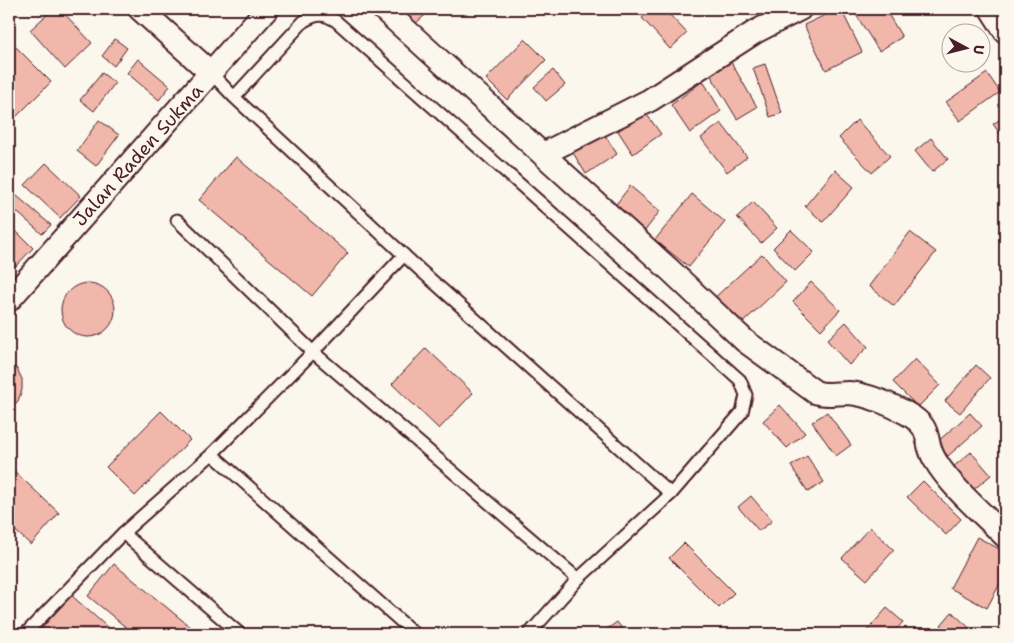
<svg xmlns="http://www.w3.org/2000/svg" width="1014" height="643" font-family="'Shantell Sans',sans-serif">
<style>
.building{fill:#f1b7aa;stroke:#4a1f2b}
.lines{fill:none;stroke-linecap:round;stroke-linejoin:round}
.service-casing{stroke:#4a1f2b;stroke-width:15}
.minor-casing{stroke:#4a1f2b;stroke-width:26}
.service{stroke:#fbf7ec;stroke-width:11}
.minor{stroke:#fbf7ec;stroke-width:22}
.labels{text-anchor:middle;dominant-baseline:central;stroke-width:4.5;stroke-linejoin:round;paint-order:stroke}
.street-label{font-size:19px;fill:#4a1f2b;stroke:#fbf7ec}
</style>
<rect width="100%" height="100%" fill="#fbf7ec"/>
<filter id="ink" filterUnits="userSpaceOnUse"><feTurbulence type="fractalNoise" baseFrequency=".02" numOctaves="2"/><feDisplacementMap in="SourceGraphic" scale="10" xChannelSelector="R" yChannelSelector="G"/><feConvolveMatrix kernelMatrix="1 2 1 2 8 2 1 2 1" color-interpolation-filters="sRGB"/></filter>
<g filter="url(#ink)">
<!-- building -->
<g class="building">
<polygon points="53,9 60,9 92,43 65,69 30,30"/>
<polygon points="405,9 432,9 415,24 403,10"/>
<polygon points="652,9 664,9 687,33 670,49 642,18"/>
<polygon points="838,9 841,9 862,52 826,70 804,25"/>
<polygon points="855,9 885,9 902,37 879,51 853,10"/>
<polygon points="115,39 127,48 114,66 102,56"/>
<polygon points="525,39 546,60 507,100 486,79"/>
<polygon points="9,40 51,82 9,124"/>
<polygon points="138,59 170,86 159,100 127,73"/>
<polygon points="731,62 757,107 737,119 710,74"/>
<polygon points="765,64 782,113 770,117 753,68"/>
<polygon points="553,70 565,85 546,101 534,87"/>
<polygon points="102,73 115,83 94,111 80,100"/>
<polygon points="987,73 1000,92 960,121 946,102"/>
<polygon points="703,81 721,111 690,133 671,105"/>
<polygon points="645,112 661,134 633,154 618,131"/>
<polygon points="1005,116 1005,141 993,124"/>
<polygon points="99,120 119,135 96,166 77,151"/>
<polygon points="857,120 890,156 872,173 839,138"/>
<polygon points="721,123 747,157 727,172 701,138"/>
<polygon points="603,132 617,154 586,174 572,151"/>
<polygon points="931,138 948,159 932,172 915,151"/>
<polygon points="236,157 348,253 312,296 199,200"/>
<polygon points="46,163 81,196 60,218 25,185"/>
<polygon points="835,170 854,187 823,222 805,206"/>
<polygon points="630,186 660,211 644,232 614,207"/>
<polygon points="692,194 725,222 689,267 655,240"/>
<polygon points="17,196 51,225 42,234 9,205"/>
<polygon points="753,202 777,228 761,243 737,217"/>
<polygon points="9,224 33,248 16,266 9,258"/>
<polygon points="791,230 814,252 795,271 773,248"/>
<polygon points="910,232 936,252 894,306 869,286"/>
<polygon points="762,254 786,282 736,329 711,301"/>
<polygon points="811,282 840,310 821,330 793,302"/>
<circle cx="88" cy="310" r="27"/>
<polygon points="846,322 868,347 849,365 827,340"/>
<polygon points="426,348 473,393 439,429 392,384"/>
<polygon points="915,359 940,385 918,407 893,382"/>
<polygon points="9,362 17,369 22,379 22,390 18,401 9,410"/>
<polygon points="976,365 990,378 960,413 945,401"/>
<polygon points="780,405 805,433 787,448 763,421"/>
<polygon points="161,411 190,440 135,496 106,467"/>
<polygon points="827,412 851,445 836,456 812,422"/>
<polygon points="970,413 982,426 948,456 936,443"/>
<polygon points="971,452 991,475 972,491 952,468"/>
<polygon points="807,456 824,482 808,492 791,466"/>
<polygon points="9,466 59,513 31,545 9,525"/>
<polygon points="923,481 961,519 946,535 907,497"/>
<polygon points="751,496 772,521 759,531 738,507"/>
<polygon points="870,527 894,550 867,580 842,558"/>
<polygon points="977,537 1005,552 1005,574 987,608 950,588"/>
<polygon points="684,543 734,593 719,608 669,558"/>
<polygon points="114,564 199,634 134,634 88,596"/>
<polygon points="71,595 115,634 37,634"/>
<polygon points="887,608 903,622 892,634 864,634"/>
<polygon points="952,612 976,634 951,634 941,625"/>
<polygon points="617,622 626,634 600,634"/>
</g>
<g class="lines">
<defs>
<g id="service">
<path d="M211 73 234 97 419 269 671 494 742 412 746 395 740 380 336 21C324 13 317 14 304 21L234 97"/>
<polyline points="177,220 313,352 212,454 123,533 240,634"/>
<polyline points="404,255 313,352 578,579 671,494"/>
<polyline points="212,454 415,634"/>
<polyline points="25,634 123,533"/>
<polyline points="529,634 578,579"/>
</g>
<g id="minor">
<polyline points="140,9 211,73"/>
<path d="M383 9 671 271 745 341 815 392C826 396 837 393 849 393 866 394 892 405 906 413 935 429 922 439 935 460 951 487 982 513 1005 536"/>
<polyline points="991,9 1005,31"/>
<polyline points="543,154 650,100 755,32 800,9"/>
<polyline points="9,300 267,9"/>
</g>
</defs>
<!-- service casing -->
<use href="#service" class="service-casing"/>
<!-- minor casing -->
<use href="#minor" class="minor-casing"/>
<!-- service -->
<use href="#service" class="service"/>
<!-- minor -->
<use href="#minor" class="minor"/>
</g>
</g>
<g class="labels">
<!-- street labels -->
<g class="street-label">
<text transform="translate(138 155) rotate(-48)">Jalan Raden Sukma</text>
</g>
</g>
<!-- margin -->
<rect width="1014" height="643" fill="none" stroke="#fbf7ec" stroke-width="30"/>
<rect x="15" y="15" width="984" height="613" fill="none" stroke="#4a1f2b" stroke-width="2" filter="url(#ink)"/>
<!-- north arrow -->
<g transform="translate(966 48) rotate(97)"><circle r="24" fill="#fbf7ec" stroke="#b4a19f"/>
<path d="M0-4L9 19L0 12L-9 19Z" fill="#4a1f2b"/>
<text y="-8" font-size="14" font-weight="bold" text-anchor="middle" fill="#4a1f2b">U</text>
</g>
</svg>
